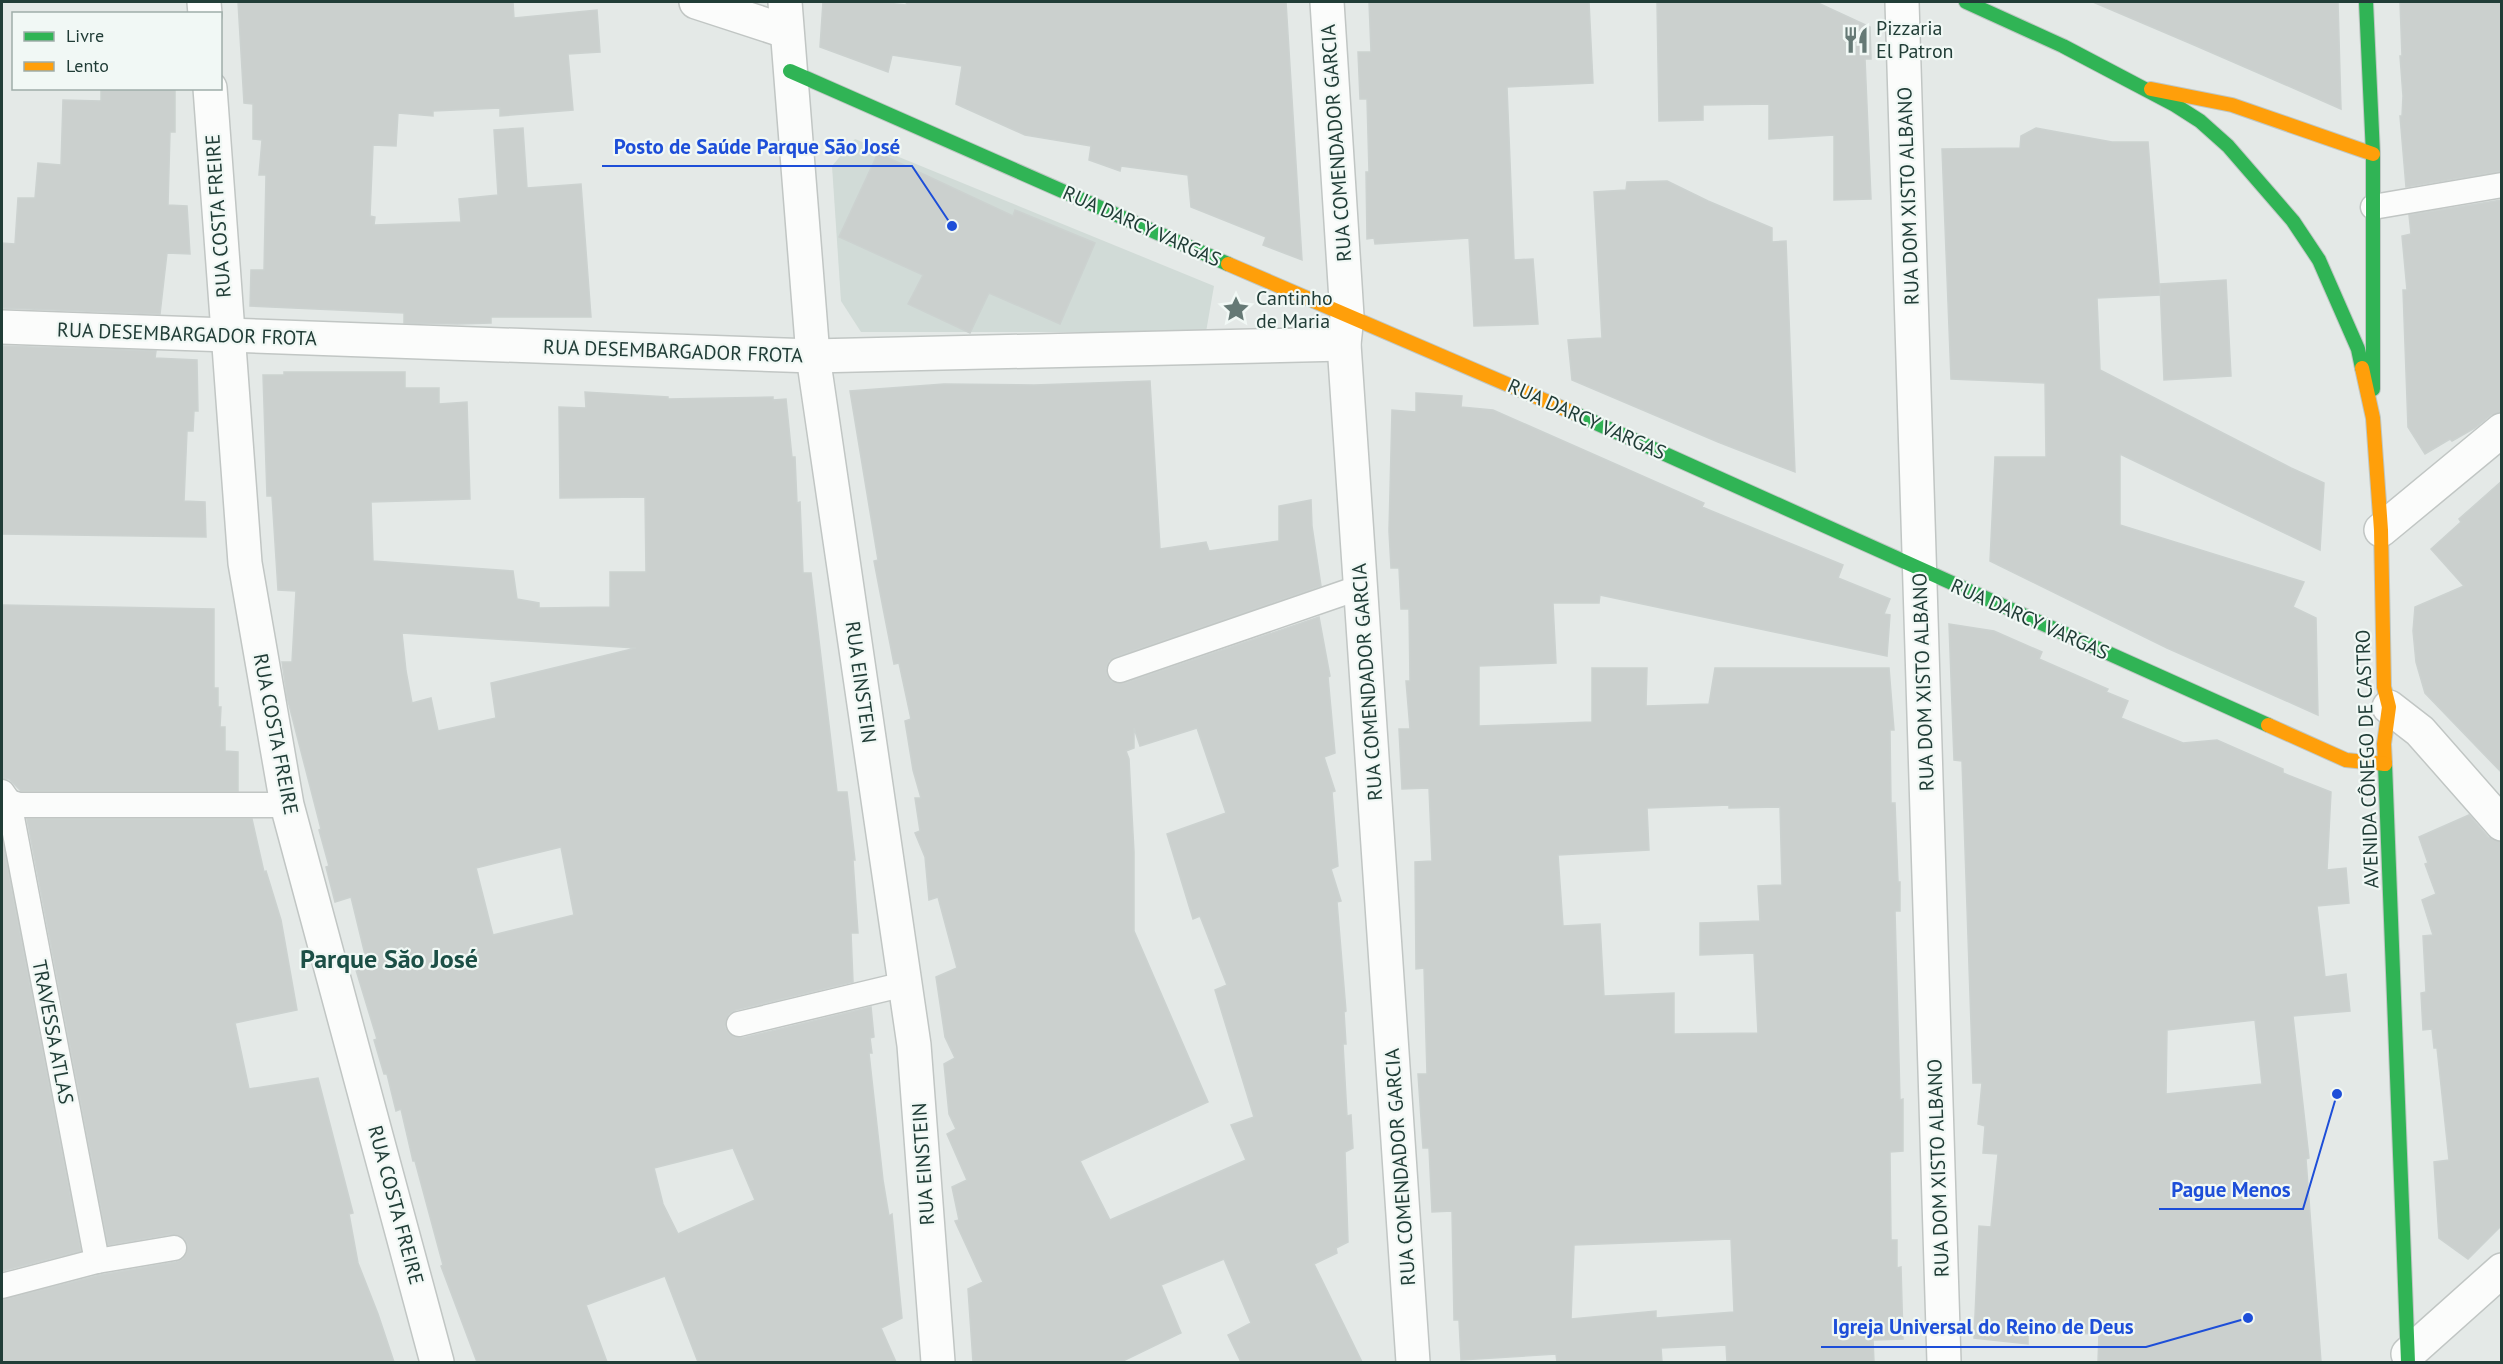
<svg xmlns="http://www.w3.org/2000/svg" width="2503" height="1364" font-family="'PT Sans',sans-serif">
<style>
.built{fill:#d1dbd7}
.building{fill:#cbd0ce;stroke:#ccd2d0;stroke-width:1.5;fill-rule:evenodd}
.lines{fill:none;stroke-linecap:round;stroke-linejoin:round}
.lane-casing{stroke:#c1c6c4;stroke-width:27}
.street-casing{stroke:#c1c6c4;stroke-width:36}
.fast-casing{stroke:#bfc7c4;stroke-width:16}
.slow-casing{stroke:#bfc7c4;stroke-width:16}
.lane{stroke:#fbfcfb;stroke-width:24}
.street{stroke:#fbfcfb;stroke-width:33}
.fast{stroke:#30b455;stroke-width:14}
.slow{stroke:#ff9f0a;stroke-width:14}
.labels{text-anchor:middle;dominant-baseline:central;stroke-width:4.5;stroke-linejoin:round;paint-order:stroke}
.poi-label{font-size:20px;fill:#213d37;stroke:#f1f8f5;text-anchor:start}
.street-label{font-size:20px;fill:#213d37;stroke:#f1f8f5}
.district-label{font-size:26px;font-weight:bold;fill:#1c4f46;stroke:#f1f8f5}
.leader{fill:none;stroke:#1d4ed8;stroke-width:2}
.callout-dot{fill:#1d4ed8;stroke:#f1f8f5;stroke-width:2}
.callout-label{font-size:21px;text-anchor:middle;font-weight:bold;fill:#1d4ed8;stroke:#f1f8f5;stroke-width:4.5;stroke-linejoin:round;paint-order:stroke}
</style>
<rect width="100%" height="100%" fill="#e4e9e7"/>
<!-- built -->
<polygon class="built" points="855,139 1214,286 1206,332 861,332 841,301 832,166"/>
<!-- building -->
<g class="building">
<polygon points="238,2 513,2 514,18 597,10 600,52 568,54 573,110 500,116 500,108 433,111 433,116 398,113 396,146 373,145 370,216 375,217 374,225 461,222 459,199 498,195 494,130 523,128 527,188 581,184 591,317 491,317 491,323 457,324 404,323 404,313 250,306 251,270 264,270 266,175 259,175 262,140 253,139 253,104 244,103"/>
<polygon points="823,2 876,2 906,5 907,2 1286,2 1302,260 1263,245 1266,237 1191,207 1188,175 1121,166 1120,171 1089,160 1091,146 1025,135 956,104 962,66 892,55 888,72 820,47"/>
<polygon points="1369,2 1589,2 1593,83 1507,87 1514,260 1533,259 1538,324 1474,326 1469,238 1375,244 1374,238 1367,239 1366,172 1369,172 1367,99 1360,99 1358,52 1371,52"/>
<polygon points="1657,2 1816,2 1870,27 1871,59 1865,59 1871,199 1834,200 1834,135 1769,139 1769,104 1703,105 1703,120 1659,121"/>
<polygon points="2093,2 2338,2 2341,109 2194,45"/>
<polygon points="2400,2 2502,2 2502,171 2406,187 2400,116 2402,116 2403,96 2400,56 2402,56"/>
<polygon points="101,88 175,88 175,132 170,132 168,205 187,206 190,254 167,253 160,314 2,308 2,243 15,244 18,198 35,198 38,163 61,165 63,100 101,101"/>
<polygon points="2036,128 2112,142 2148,142 2160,295 2097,298 2100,370 2291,468 2324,483 2320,550 2120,454 2120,525 2304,582 2293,607 2316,618 2318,715 2167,648 1990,561 1995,457 2046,457 2045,383 1951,379 1942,149 2020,148 2021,136"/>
<polygon points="878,153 1013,216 1015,210 1095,243 1060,324 989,293 970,333 908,304 923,275 839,237"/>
<polygon points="1667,181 1708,201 1772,228 1772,242 1786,241 1795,472 1718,442 1572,380 1568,340 1602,338 1594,192 1626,190 1627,182"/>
<polygon points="2502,200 2502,412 2491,415 2475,428 2452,441 2450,439 2425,454 2408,427 2403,290 2407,290 2402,236 2411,234 2409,215"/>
<polygon points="2226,280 2231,376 2164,380 2160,284"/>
<polygon points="2,346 156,351 155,358 197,360 198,411 194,411 193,431 187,431 184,501 205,502 206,537 2,534"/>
<path d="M284 372H405V388H439V404L467 402 470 499 371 502 373 561 513 571 517 599 539 603V608L610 607V572H646L645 497 560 498 559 407 586 408 585 392 668 397V399L773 397V400L786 399 792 457H795L797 503 800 502 803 573H811L837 792H847L855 860H853L858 933H851L853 982 736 1010 729 1014 725 1027 729 1034 742 1038 871 1007 874 1037 870 1038 872 1053H869L883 1180 889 1216 892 1214 902 1318 881 1328 896 1362H698L665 1276 586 1305 607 1362H477L441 1266 443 1265 415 1161H413L401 1109 396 1111 387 1074H384L374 1040 377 1039 356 970 368 967 351 897 335 902 326 867 329 866 319 830 321 829 287 697 282 662H292L296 591 278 590 272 496H267L263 375H284ZM402 633 636 648 491 683 496 718 438 731 431 698 412 703 406 671ZM561 847 574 915 493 935 476 868ZM733 1148 755 1200 678 1234 663 1204 654 1168Z"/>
<path d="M1150 381 1160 549 1206 542 1209 551 1279 541V506L1311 500 1312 526 1321 586 1115 657 1109 661 1106 668 1107 675 1111 681 1125 683 1319 617 1330 676 1328 677 1335 753 1324 757 1335 791 1332 792 1338 866 1331 869 1341 901 1337 902 1346 1011 1344 1012 1346 1044H1343L1347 1116 1351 1115 1353 1148 1345 1152 1348 1242 1336 1248 1337 1253 1314 1264 1362 1362H1241L1228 1335 1251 1323 1224 1259 1161 1285 1181 1333 1121 1362H973L968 1289 983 1282 955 1221 959 1220 952 1187 967 1180 947 1134 956 1129 949 1114 944 1064 955 1058 945 1037 936 977 957 968 938 897 929 900 925 857 915 833 920 831 915 798H921L913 770 905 721 911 719 899 663 894 664 884 613 874 561 878 560 850 391 944 384 1034 385ZM1134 728 1140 746 1197 728 1226 813 1167 834 1193 919 1200 916 1227 985 1215 990 1254 1117 1231 1125 1246 1160 1110 1220 1080 1161 1208 1102 1134 931V852L1129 759 1126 751 1134 748Z"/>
<path d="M1416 393 1462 396 1461 407 1493 410 1704 503 1702 507 1843 565 1838 578 1890 599 1884 614 1890 615 1887 656 1600 595 1599 603H1553L1556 663 1479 666V726L1592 722V668H1647L1646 706 1709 704 1715 668H1889L1894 730H1890L1891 803H1895L1898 882H1900V911H1895L1900 1100 1903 1099V1151L1890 1152 1891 1240H1897V1268L1901 1267 1903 1339 1873 1340 1874 1362H1727L1726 1345 1661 1348 1662 1362H1557L1556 1354 1461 1360 1459 1320H1454L1452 1211 1432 1212 1429 1148H1423L1418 1074H1427L1424 968 1416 969 1415 862 1432 861 1429 788 1402 789 1399 729H1410L1406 681H1410L1409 609H1401L1399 568H1391L1389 531 1392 410 1416 412ZM1729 805V808L1780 807 1782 885 1758 886 1760 921 1700 923V955L1754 953 1758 1033 1674 1034V993L1604 996 1600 924 1563 926 1558 855 1649 850 1647 808ZM1731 1239 1734 1312 1656 1318V1311L1571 1319 1574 1245Z"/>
<polygon points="2502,481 2502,773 2425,693 2416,662 2413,631 2415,607 2464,586 2431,549 2461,522 2459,519"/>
<polygon points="2,605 214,609 214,688 218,688 218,707 221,707 220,727 225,727 225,751 238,752 238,791 21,791 9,779 2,778"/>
<path d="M1949 624 1994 631 2042 652 2039 659 2108 689 2106 692 2128 701 2121 718 2183 743 2217 740 2283 769V773L2331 792 2327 870 2346 868 2349 903 2317 906 2325 977 2346 974 2350 1011 2293 1016 2309 1158 2306 1159 2321 1362H2098L2099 1334 2028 1332V1344L1974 1338 1979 1226 1991 1227 1998 1154 1983 1153 1985 1126 1978 1124 1982 1083H1973L1962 761 1954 760ZM2255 1020 2262 1084 2166 1094 2167 1030Z"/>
<polygon points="2469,815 2488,837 2502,842 2502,1225 2468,1259 2439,1238 2434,1162 2449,1160 2437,1048 2434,1048 2432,1029 2423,1030 2421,993 2426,992 2423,936 2433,935 2422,900 2436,894 2425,864 2428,863 2419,837"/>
<polygon points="27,819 252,819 264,872 266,871 281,920 297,1010 235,1023 249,1089 318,1078 353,1213 349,1214 358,1263 378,1314 394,1362 2,1362 2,1300 100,1275 176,1262 183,1259 188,1246 185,1239 172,1234 108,1245"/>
<polygon points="2,839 81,1251 2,1271"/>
</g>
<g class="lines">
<defs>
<g id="lane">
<polyline points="2373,207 2502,185"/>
<polyline points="1120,670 1361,587"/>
<polyline points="2,792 9,802 97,1261"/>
<polyline points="9,802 19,805 287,805"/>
<polyline points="739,1024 905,984"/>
<polyline points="2,1286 97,1261 174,1248"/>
</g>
<g id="street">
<polyline points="204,2 205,14"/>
<polyline points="696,2 785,31"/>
<polyline points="785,2 813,356 914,1045 938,1362"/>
<polyline points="1327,2 1347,316 1344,344 1413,1362"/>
<polyline points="1902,2 1944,1362"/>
<polyline points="210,88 245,563 287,805 437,1362"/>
<polyline points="2,327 813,356 1344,344"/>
<polyline points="2381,530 2502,430"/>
<polyline points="2389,707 2420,731 2502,824"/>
<polyline points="2408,1354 2502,1270"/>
</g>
<g id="fast">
<polyline points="1966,2 2063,46 2175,105 2200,121 2228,146 2293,221 2319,260 2358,349 2362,368"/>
<polyline points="2366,2 2373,154 2373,389"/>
<polyline points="790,71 1228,264"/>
<polyline points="1576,414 2268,725"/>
<polyline points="2385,764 2408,1362"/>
</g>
<g id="slow">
<polyline points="2151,89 2232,105 2373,154"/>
<polyline points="1228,264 1576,414"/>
<polyline points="2362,368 2373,418 2381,530 2384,687 2389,707 2384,744 2385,764"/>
<polyline points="2268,725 2346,760 2385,764"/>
</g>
</defs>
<!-- lane casing -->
<use href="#lane" class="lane-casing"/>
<!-- street casing -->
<use href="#street" class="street-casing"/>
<!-- fast casing -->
<use href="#fast" class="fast-casing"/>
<!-- slow casing -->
<use href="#slow" class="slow-casing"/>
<!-- lane -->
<use href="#lane" class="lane"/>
<!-- street -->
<use href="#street" class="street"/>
<!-- fast -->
<use href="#fast" class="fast"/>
<!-- slow -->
<use href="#slow" class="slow"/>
</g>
<!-- icons -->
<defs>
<symbol id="restaurant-bare" viewBox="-9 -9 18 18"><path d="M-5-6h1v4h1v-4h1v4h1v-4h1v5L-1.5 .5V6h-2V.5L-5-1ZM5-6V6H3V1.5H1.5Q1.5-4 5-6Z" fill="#657975" stroke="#f1f8f5" stroke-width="2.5" paint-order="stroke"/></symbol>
<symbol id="sight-bare" viewBox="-9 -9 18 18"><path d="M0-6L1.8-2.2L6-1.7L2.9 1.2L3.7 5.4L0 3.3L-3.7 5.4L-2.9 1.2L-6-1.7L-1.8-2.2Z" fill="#657975" stroke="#f1f8f5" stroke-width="2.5" paint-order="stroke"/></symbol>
</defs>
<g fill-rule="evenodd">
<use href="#restaurant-bare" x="1837" y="21" width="38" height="38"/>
<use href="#sight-bare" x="1217" y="290" width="38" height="38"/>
</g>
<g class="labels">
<!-- poi labels -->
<g class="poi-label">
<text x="1876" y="28">Pizzaria<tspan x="1876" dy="23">El Patron</tspan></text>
<text x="1256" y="298">Cantinho<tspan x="1256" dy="23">de Maria</tspan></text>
</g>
<!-- street labels -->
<g class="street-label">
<text transform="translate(1336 143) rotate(-94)">RUA COMENDADOR GARCIA</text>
<text transform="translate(1908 196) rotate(-92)">RUA DOM XISTO ALBANO</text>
<text transform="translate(218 216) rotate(-94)">RUA COSTA FREIRE</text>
<text transform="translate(1142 226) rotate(24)">RUA DARCY VARGAS</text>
<text transform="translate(187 334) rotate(2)">RUA DESEMBARGADOR FROTA</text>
<text transform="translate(673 351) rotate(2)">RUA DESEMBARGADOR FROTA</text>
<text transform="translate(1587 419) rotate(24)">RUA DARCY VARGAS</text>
<text transform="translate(2030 619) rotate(24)">RUA DARCY VARGAS</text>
<text transform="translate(861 682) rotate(82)">RUA EINSTEIN</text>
<text transform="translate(1367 682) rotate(-94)">RUA COMENDADOR GARCIA</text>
<text transform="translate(1923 682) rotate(-92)">RUA DOM XISTO ALBANO</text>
<text transform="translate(276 734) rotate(79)">RUA COSTA FREIRE</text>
<text transform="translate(2367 759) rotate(-92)">AVENIDA CÔNEGO DE CASTRO</text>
<text transform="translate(53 1032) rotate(79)">TRAVESSA ATLAS</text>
<text transform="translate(923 1164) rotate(-94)">RUA EINSTEIN</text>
<text transform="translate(1400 1167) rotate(-94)">RUA COMENDADOR GARCIA</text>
<text transform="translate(1938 1168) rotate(-92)">RUA DOM XISTO ALBANO</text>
<text transform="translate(396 1205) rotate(75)">RUA COSTA FREIRE</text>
</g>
<!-- district labels -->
<g class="district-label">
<text x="389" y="958">Parque Săo José</text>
</g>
</g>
<!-- callouts -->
<path class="leader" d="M952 226L912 166H602M2337 1094L2303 1209H2159M2248 1318L2146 1347H1821"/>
<g class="callout-dot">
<circle cx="952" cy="226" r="6"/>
<circle cx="2337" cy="1094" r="6"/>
<circle cx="2248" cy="1318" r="6"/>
</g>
<g class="callout-label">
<text x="757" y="154">Posto de Saúde Parque São José</text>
<text x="2231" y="1197">Pague Menos</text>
<text x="1983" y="1334">Igreja Universal do Reino de Deus</text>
</g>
<!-- border -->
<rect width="2503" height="1364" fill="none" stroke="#213d37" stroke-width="6"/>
<!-- legend -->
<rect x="12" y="12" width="210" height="78" fill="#f1f8f5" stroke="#9eada9" stroke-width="1.5"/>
<rect x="24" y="32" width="30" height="9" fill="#30b455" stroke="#9eada9" stroke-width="1.5"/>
<text x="66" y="42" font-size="18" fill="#213d37">Livre</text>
<rect x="24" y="62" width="30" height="9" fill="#ff9f0a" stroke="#9eada9" stroke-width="1.5"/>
<text x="66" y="72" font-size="18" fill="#213d37">Lento</text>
</svg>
